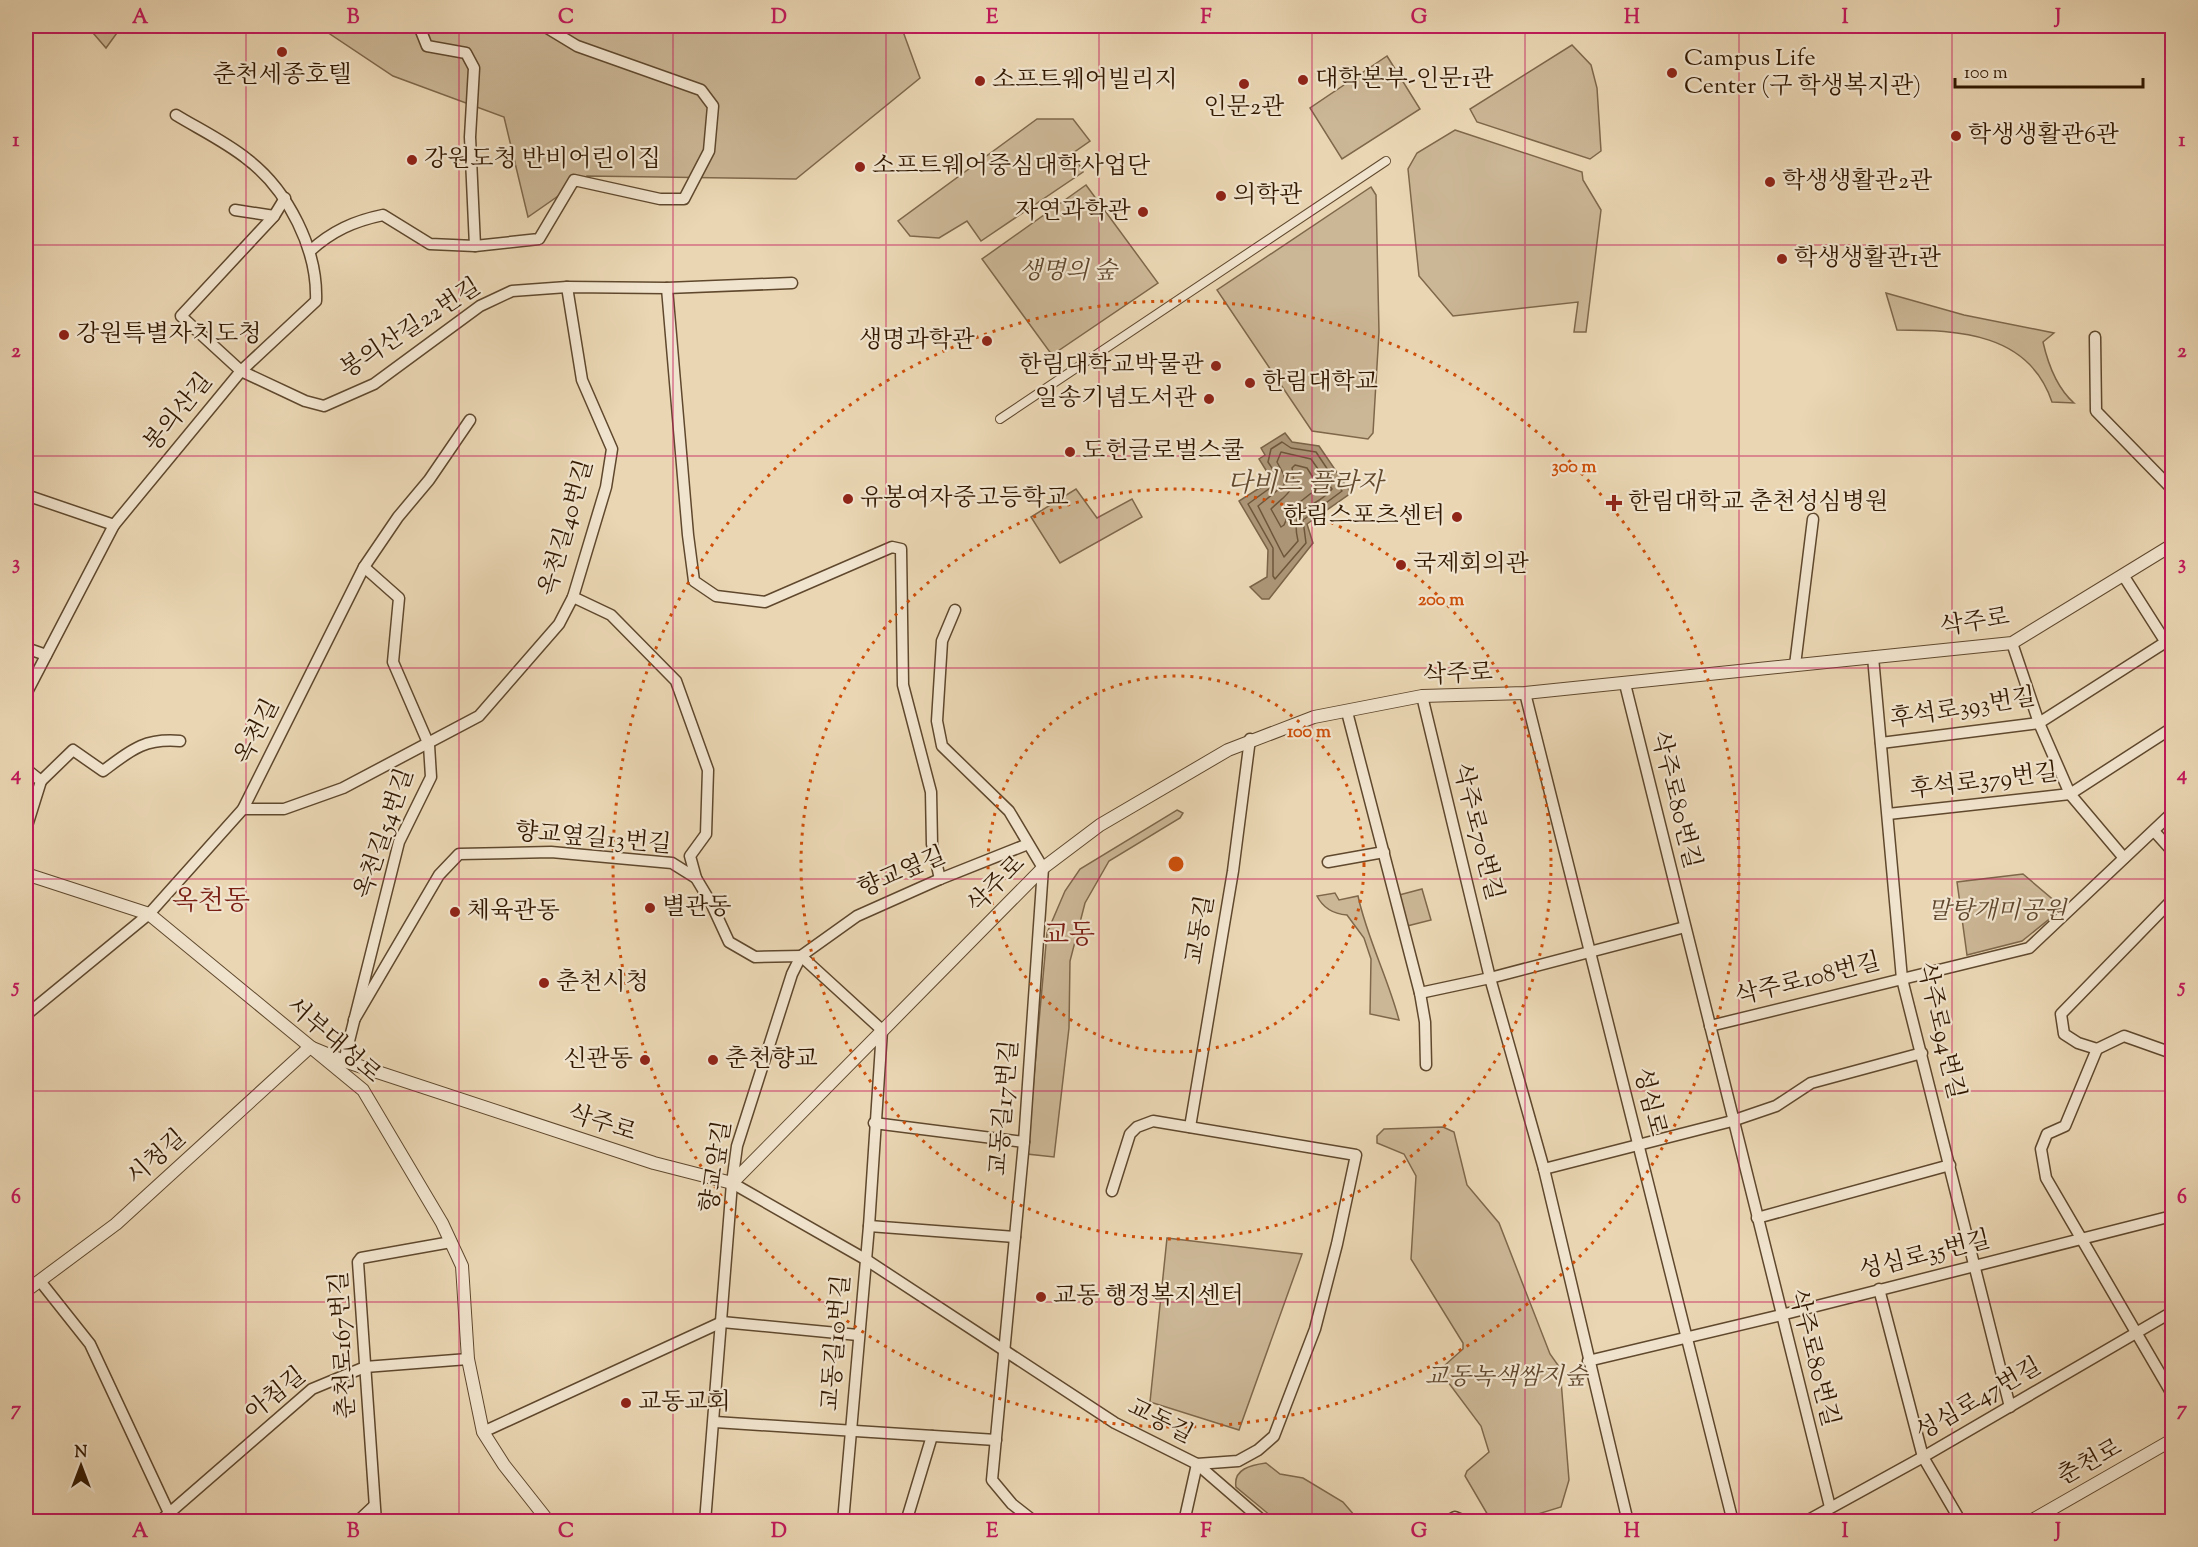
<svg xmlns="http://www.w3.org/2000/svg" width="2198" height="1547" font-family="'Sorts Mill Goudy','Noto Serif KR',serif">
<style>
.green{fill:#cbb695;stroke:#7e674a;stroke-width:1.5}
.water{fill:#ab9576;stroke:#7a6347;stroke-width:1.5}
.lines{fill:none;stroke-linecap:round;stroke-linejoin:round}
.shore{stroke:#6e563b;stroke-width:1.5}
.pedestrian-casing{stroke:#5f482d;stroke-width:10}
.minor-casing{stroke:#5f482d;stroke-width:13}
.tertiary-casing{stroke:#5f482d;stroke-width:14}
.pedestrian{stroke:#f1e4ce;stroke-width:8}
.minor{stroke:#f1e4ce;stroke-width:10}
.tertiary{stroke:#f1e4ce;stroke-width:12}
.grid{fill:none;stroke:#c2185b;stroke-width:1.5;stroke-opacity:0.55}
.ring{fill:none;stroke:#cd4f0a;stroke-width:3;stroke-dasharray:3 6}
.poi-dot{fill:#8f2418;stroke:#f1e4ce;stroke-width:2}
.labels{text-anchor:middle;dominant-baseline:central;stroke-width:4.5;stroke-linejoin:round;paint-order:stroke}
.poi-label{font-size:24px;fill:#311800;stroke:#f1e4ce;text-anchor:start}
.park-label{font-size:24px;font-style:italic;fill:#5f472d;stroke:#f1e4ce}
.street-label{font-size:24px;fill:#311800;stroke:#f1e4ce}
.water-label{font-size:26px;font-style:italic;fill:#624a2f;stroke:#f1e4ce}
.quarter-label{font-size:27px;fill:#7a1f14;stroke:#f1e4ce}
.centre{fill:#cd4f0a;stroke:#f1e4ce;stroke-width:3}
.ring-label{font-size:18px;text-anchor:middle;font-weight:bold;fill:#cd4f0a;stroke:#f1e4ce;stroke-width:4.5;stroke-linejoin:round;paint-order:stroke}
.neatline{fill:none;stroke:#c2185b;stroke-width:2}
.grid-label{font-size:20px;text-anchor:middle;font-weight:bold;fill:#c2185b}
</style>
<rect width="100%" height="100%" fill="#ead6b3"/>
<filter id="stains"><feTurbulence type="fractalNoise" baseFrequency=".00333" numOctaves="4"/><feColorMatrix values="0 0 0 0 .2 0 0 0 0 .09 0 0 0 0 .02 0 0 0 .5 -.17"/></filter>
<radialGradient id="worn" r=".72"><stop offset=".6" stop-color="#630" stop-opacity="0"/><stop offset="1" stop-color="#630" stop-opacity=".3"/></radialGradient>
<!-- green -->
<g class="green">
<polygon points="87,26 122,26 106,48"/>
<polygon points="318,26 901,26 920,78 796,179 587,176 528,217 504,117 393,76"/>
<polygon points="1572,45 1591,65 1597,88 1601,151 1590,159 1477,122 1470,109"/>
<polygon points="1387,56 1420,109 1342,159 1310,108"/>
<polygon points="1037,119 1073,119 1090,141 1073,153 1083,172 981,241 967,221 939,238 910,236 898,221"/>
<polygon points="1455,130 1582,172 1583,180 1601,210 1586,332 1574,332 1578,302 1453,316 1419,276 1408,169 1417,153"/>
<polygon points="1086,185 1158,283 1052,355 982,259"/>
<polygon points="1371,187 1376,195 1379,332 1373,433 1368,439 1312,431 1217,290"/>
<path d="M1886 293 1964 315 2054 333 2043 342C2048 364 2057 388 2074 403L2052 402C2029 333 1959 330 1897 330Z"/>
<polygon points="1076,489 1097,518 1132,499 1142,517 1060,563 1031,517"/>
<polygon points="1177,810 1183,813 1180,818 1109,861 1085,903 1070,961 1069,1028 1054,1157 1027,1154 1047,933 1065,891 1080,869"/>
<polygon points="2023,874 2063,908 2022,941 1967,955 1957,882"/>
<polygon points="1422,889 1431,920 1407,926 1399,895"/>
<path d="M1335 893 1339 900 1358 896C1367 938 1388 978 1399 1020L1370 1014 1371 959 1364 938 1347 915C1334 914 1323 908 1317 896Z"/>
<polygon points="1443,1127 1454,1132 1467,1185 1499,1223 1550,1354 1560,1368 1569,1480 1561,1507 1518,1520 1489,1517 1465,1476 1467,1471 1489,1452 1481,1426 1445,1378 1444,1366 1463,1349 1463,1343 1411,1259 1416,1176 1404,1154 1377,1143 1377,1136 1384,1129"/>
<polygon points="1167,1238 1302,1254 1239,1430 1150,1402"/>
<path d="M1266 1463 1280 1474 1303 1478 1343 1502 1355 1516 1376 1521H1277L1236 1487C1233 1469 1251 1465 1266 1463Z"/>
</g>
<!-- water -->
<polygon class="water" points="1285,433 1292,442 1319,446 1351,493 1307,524 1313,543 1269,599 1262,599 1250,587 1267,577 1268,550 1239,501 1272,480 1259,459 1265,455 1261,448"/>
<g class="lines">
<!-- shore -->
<g class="shore">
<polygon points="1282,442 1291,448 1316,452 1342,491 1303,520 1306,543 1275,579 1273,576 1273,548 1248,504 1277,483 1277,476 1268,462 1271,449"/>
<path d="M1281 452 1311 459 1332 489C1312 513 1289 501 1298 541L1284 557 1258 506 1284 485V475L1277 462Z"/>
<path d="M1295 465 1307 468 1319 487 1291 509 1284 525 1281 527 1271 509C1285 495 1298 491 1292 468Z"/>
</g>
<defs>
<polyline id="pedestrian" points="1000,419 1386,161"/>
<g id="minor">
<polyline points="419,26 427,46 466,53 474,68 470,137 475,246"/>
<polyline points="285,198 274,216 181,316 241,371 305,401 324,406 374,384 480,306 512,291 567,287 667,288 792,283"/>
<polyline points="235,210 274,216"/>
<path d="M310 251C332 231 354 221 383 215L430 244 475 246 539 239 574 180 660 199H684L709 151 713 106 701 90 577 46 544 26"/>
<polyline points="667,288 688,535 694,581 716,596 765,602 892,547 901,549 903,685 931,792 932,844 940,879"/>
<polyline points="2095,337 2096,411 2172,489"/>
<path d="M26 495 114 525 241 371 316 301C318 250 288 190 247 159 226 142 199 129 176 115"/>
<polyline points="2123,575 2172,652"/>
<polyline points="573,597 611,615 676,681 708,770 706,834 690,856 696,878"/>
<polyline points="955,610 942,641 937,721 942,746 1009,811 1043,868 1024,1142 992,1480 1012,1504 1035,1522"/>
<polyline points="2012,643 2039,723 2070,794 2124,858"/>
<polyline points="26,648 46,655"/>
<polyline points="1873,657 1902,979 2010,1407"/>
<polyline points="1795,665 1813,519"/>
<polyline points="1625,684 1830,1507"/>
<polyline points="1525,693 1733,1522"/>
<polyline points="26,694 114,525"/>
<polyline points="1422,696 1490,978 1544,1169 1628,1522"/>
<polyline points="1347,712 1420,993 1490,978 1685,927"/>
<polyline points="1881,743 2039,723 2172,638"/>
<polyline points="26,769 41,781 26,829"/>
<path d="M41 781 73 750 103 771C131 750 144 738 180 741"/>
<polyline points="243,809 284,809 343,788 479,716 559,624 573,597 606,487 612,449 582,380 567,287"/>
<polyline points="1888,814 2070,794 2172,728"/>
<polyline points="2154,831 2172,851"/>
<polyline points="1328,862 1384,852"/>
<polyline points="1420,993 1425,1022 1426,1065"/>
<polyline points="26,1015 149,914 243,809 364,567 398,517 429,480 470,420"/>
<polyline points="354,1020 439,875 459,854 551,852 672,863 696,878 711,903 729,942 755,957 801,956 882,1030 869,1226 843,1522"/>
<polyline points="1710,1026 2029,948 2172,813"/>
<polyline points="2097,1049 2065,1126 2047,1134 2041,1149 2046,1178 2172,1394"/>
<polyline points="2097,1049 2078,1043 2064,1034 2061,1014 2172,900"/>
<polyline points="2097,1049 2124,1036 2172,1053"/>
<polyline points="344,1061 399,842 431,777 429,745 393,662 399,598 364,567"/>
<polyline points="874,1123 1024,1142"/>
<polyline points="1190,1127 1233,871 1250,739"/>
<polyline points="1544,1169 1732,1121 1776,1106 1811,1083 1922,1053"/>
<polyline points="732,1183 865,1259 1115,1423 1197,1464 1238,1461 1258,1450 1274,1436 1315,1329 1337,1244 1356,1155 1153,1121 1137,1127 1130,1134 1112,1191"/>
<polyline points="1757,1218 1950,1165"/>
<polyline points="869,1226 1015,1237"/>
<polyline points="40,1281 90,1344 169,1513"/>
<polyline points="1879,1289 1923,1457 1961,1522"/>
<polyline points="1588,1361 1781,1315 2172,1216"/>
<polyline points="715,1422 996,1440"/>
<polyline points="483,1432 722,1322 858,1335"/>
<polyline points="159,1522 312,1389 365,1367 468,1359"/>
<polyline points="357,1522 374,1506"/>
<polyline points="376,1522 358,1262 361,1258 451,1242"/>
<polyline points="705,1522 732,1183 737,1146 792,974 801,956 857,916 940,879 1028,844"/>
<polyline points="906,1522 932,1436"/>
<polyline points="1184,1522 1197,1464 1264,1522"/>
<polyline points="1446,1522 1455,1517 1467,1522"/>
<polyline points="1805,1522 1923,1457 2172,1312"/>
</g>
<g id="tertiary">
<polyline points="26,874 149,914 363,1090 442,1223 462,1266 468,1359 483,1432 504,1465 549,1522"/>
<polyline points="26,1291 116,1224 310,1047 344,1061 654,1163 732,1183 1043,868 1100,825 1228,750 1314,717 1422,696 1525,693 2012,643 2172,545"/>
<polyline points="2029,1522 2172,1440"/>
</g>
</defs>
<!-- pedestrian casing -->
<use href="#pedestrian" class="pedestrian-casing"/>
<!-- minor casing -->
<use href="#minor" class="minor-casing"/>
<!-- tertiary casing -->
<use href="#tertiary" class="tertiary-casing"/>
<!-- pedestrian -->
<use href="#pedestrian" class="pedestrian"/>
<!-- minor -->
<use href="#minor" class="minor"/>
<!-- tertiary -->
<use href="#tertiary" class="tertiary"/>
</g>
<!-- grid -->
<path class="grid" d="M246 26V1522M459 26V1522M673 26V1522M886 26V1522M1099 26V1522M1312 26V1522M1525 26V1522M1739 26V1522M1952 26V1522M26 245H2172M26 456H2172M26 668H2172M26 879H2172M26 1091H2172M26 1302H2172"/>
<!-- distance rings -->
<g class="ring">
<circle cx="1176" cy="864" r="188"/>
<circle cx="1176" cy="864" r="375"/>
<circle cx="1176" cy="864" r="563"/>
</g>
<!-- markers -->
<g class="poi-dot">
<circle cx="282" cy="52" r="6"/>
<circle cx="1672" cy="73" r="6"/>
<circle cx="1303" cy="80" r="6"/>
<circle cx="980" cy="81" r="6"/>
<circle cx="1244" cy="84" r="6"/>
<circle cx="1956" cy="136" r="6"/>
<circle cx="412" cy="160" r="6"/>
<circle cx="860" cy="167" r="6"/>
<circle cx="1770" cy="182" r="6"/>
<circle cx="1221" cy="196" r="6"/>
<circle cx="1143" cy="212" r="6"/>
<circle cx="1782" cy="259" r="6"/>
<circle cx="64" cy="335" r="6"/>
<circle cx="987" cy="341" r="6"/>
<circle cx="1216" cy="366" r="6"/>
<circle cx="1250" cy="383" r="6"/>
<circle cx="1209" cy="399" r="6"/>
<circle cx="1070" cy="452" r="6"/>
<circle cx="848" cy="499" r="6"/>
<path d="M1611 494h6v6h6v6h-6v6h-6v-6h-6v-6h6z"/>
<circle cx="1457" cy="517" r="6"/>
<circle cx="1401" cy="565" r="6"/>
<circle cx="650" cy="908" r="6"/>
<circle cx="455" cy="912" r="6"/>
<circle cx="544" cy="983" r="6"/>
<circle cx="645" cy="1060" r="6"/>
<circle cx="713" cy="1060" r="6"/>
<circle cx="1041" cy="1297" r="6"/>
<circle cx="626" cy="1403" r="6"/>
</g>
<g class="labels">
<!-- poi labels -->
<g class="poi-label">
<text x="1684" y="59">Campus Life<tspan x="1684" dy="28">Center (구 학생복지관)</tspan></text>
<text x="282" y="76" text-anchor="middle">춘천세종호텔</text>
<text x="1315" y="80">대학본부-인문1관</text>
<text x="992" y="81">소프트웨어빌리지</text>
<text x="1244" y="108" text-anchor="middle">인문2관</text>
<text x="1968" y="136">학생생활관6관</text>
<text x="424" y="160">강원도청 반비어린이집</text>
<text x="872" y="167">소프트웨어중심대학사업단</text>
<text x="1782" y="182">학생생활관2관</text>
<text x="1233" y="196">의학관</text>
<text x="1131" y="212" text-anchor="end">자연과학관</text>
<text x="1794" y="259">학생생활관1관</text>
<text x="76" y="335">강원특별자치도청</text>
<text x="975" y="341" text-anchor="end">생명과학관</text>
<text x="1204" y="366" text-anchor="end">한림대학교박물관</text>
<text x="1262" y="383">한림대학교</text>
<text x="1197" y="399" text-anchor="end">일송기념도서관</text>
<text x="1082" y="452">도헌글로벌스쿨</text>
<text x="860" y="499">유봉여자중고등학교</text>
<text x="1628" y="503">한림대학교 춘천성심병원</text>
<text x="1445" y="517" text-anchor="end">한림스포츠센터</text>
<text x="1413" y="565">국제회의관</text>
<text x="662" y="908">별관동</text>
<text x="467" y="912">체육관동</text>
<text x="556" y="983">춘천시청</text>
<text x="633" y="1060" text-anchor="end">신관동</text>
<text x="725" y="1060">춘천향교</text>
<text x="1053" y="1297">교동 행정복지센터</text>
<text x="638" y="1403">교동교회</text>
</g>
<!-- park labels -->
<g class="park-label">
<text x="1068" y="272">생명의 숲</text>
<text x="1997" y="912">말탕개미공원</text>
<text x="1506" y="1378">교동녹색쌈지숲</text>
</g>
<!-- street labels -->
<g class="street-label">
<text transform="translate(411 329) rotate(-33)">봉의산길22번길</text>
<text transform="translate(179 413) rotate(-51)">봉의산길</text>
<text transform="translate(567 528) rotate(-74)">옥천길40번길</text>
<text transform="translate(1975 623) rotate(-9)">삭주로</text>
<text transform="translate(1458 675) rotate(-3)">삭주로</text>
<text transform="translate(1963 709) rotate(-9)">후석로393번길</text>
<text transform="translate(258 732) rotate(-63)">옥천길</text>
<text transform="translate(1984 782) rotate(-7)">후석로379번길</text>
<text transform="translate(1675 800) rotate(76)">삭주로80번길</text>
<text transform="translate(1477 832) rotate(76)">삭주로70번길</text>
<text transform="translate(385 834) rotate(-71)">옥천길54번길</text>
<text transform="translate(593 839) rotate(5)">향교옆길13번길</text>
<text transform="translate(902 873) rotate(-23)">향교옆길</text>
<text transform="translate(997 885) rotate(-45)">삭주로</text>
<text transform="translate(1201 930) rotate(-80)">교동길</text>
<text transform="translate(1808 980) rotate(-14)">삭주로108번길</text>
<text transform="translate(1940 1031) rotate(77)">삭주로94번길</text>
<text transform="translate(333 1041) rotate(41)">서부대성로</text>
<text transform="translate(1649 1102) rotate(76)">성심로</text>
<text transform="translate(1005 1108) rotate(-85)">교동길17번길</text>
<text transform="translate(602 1124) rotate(18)">삭주로</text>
<text transform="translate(157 1158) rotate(-42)">시청길</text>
<text transform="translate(717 1167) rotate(-81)">향교앞길</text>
<text transform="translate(1925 1256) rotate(-14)">성심로35번길</text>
<text transform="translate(837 1343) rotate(-85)">교동길10번길</text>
<text transform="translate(344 1345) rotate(-93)">춘천로167번길</text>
<text transform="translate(1813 1358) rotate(76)">삭주로80번길</text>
<text transform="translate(276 1395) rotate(-39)">아침길</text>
<text transform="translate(1979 1400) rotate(-30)">성심로47번길</text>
<text transform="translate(1160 1422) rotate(27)">교동길</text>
<text transform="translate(2090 1463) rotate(-29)">춘천로</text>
</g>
<!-- water labels -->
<g class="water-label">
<text x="1305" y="484">다비드 플라자</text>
</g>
<!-- quarter labels -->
<g class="quarter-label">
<text x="211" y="902">옥천동</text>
<text x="1069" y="936">교동</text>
</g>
</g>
<circle cx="1176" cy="864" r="9" class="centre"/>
<g class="ring-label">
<text x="1574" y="472">300 m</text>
<text x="1441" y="605">200 m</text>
<text x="1309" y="737">100 m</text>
</g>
<!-- margin -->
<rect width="2198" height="1547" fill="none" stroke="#ead6b3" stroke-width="66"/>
<!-- north arrow -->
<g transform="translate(81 1466)" stroke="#f1e4ce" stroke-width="4.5" paint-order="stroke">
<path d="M0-4.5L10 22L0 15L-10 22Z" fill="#311800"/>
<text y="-9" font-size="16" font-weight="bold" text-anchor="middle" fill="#311800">N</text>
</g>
<!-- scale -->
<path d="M1955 78v9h188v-9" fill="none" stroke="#311800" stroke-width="3"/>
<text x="1964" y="78" font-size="18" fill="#311800" stroke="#f1e4ce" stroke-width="4.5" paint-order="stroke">100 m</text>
<rect x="33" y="33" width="2132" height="1481" class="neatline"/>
<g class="grid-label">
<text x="140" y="23">A</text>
<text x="353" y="23">B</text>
<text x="566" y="23">C</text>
<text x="779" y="23">D</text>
<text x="992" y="23">E</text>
<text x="1206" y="23">F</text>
<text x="1419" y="23">G</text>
<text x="1632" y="23">H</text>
<text x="1845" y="23">I</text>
<text x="2058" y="23">J</text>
<text x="16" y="146">1</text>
<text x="2182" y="146">1</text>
<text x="16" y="357">2</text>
<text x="2182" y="357">2</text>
<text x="16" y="569">3</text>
<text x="2182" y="569">3</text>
<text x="16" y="780">4</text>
<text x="2182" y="780">4</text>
<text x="16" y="992">5</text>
<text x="2182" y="992">5</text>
<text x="16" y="1203">6</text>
<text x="2182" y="1203">6</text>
<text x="16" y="1415">7</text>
<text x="2182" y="1415">7</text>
<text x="140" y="1537">A</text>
<text x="353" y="1537">B</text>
<text x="566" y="1537">C</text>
<text x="779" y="1537">D</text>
<text x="992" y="1537">E</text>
<text x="1206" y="1537">F</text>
<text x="1419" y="1537">G</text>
<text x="1632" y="1537">H</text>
<text x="1845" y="1537">I</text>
<text x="2058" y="1537">J</text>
</g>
<rect width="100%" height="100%" filter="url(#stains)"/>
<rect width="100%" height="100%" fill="url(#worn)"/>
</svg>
